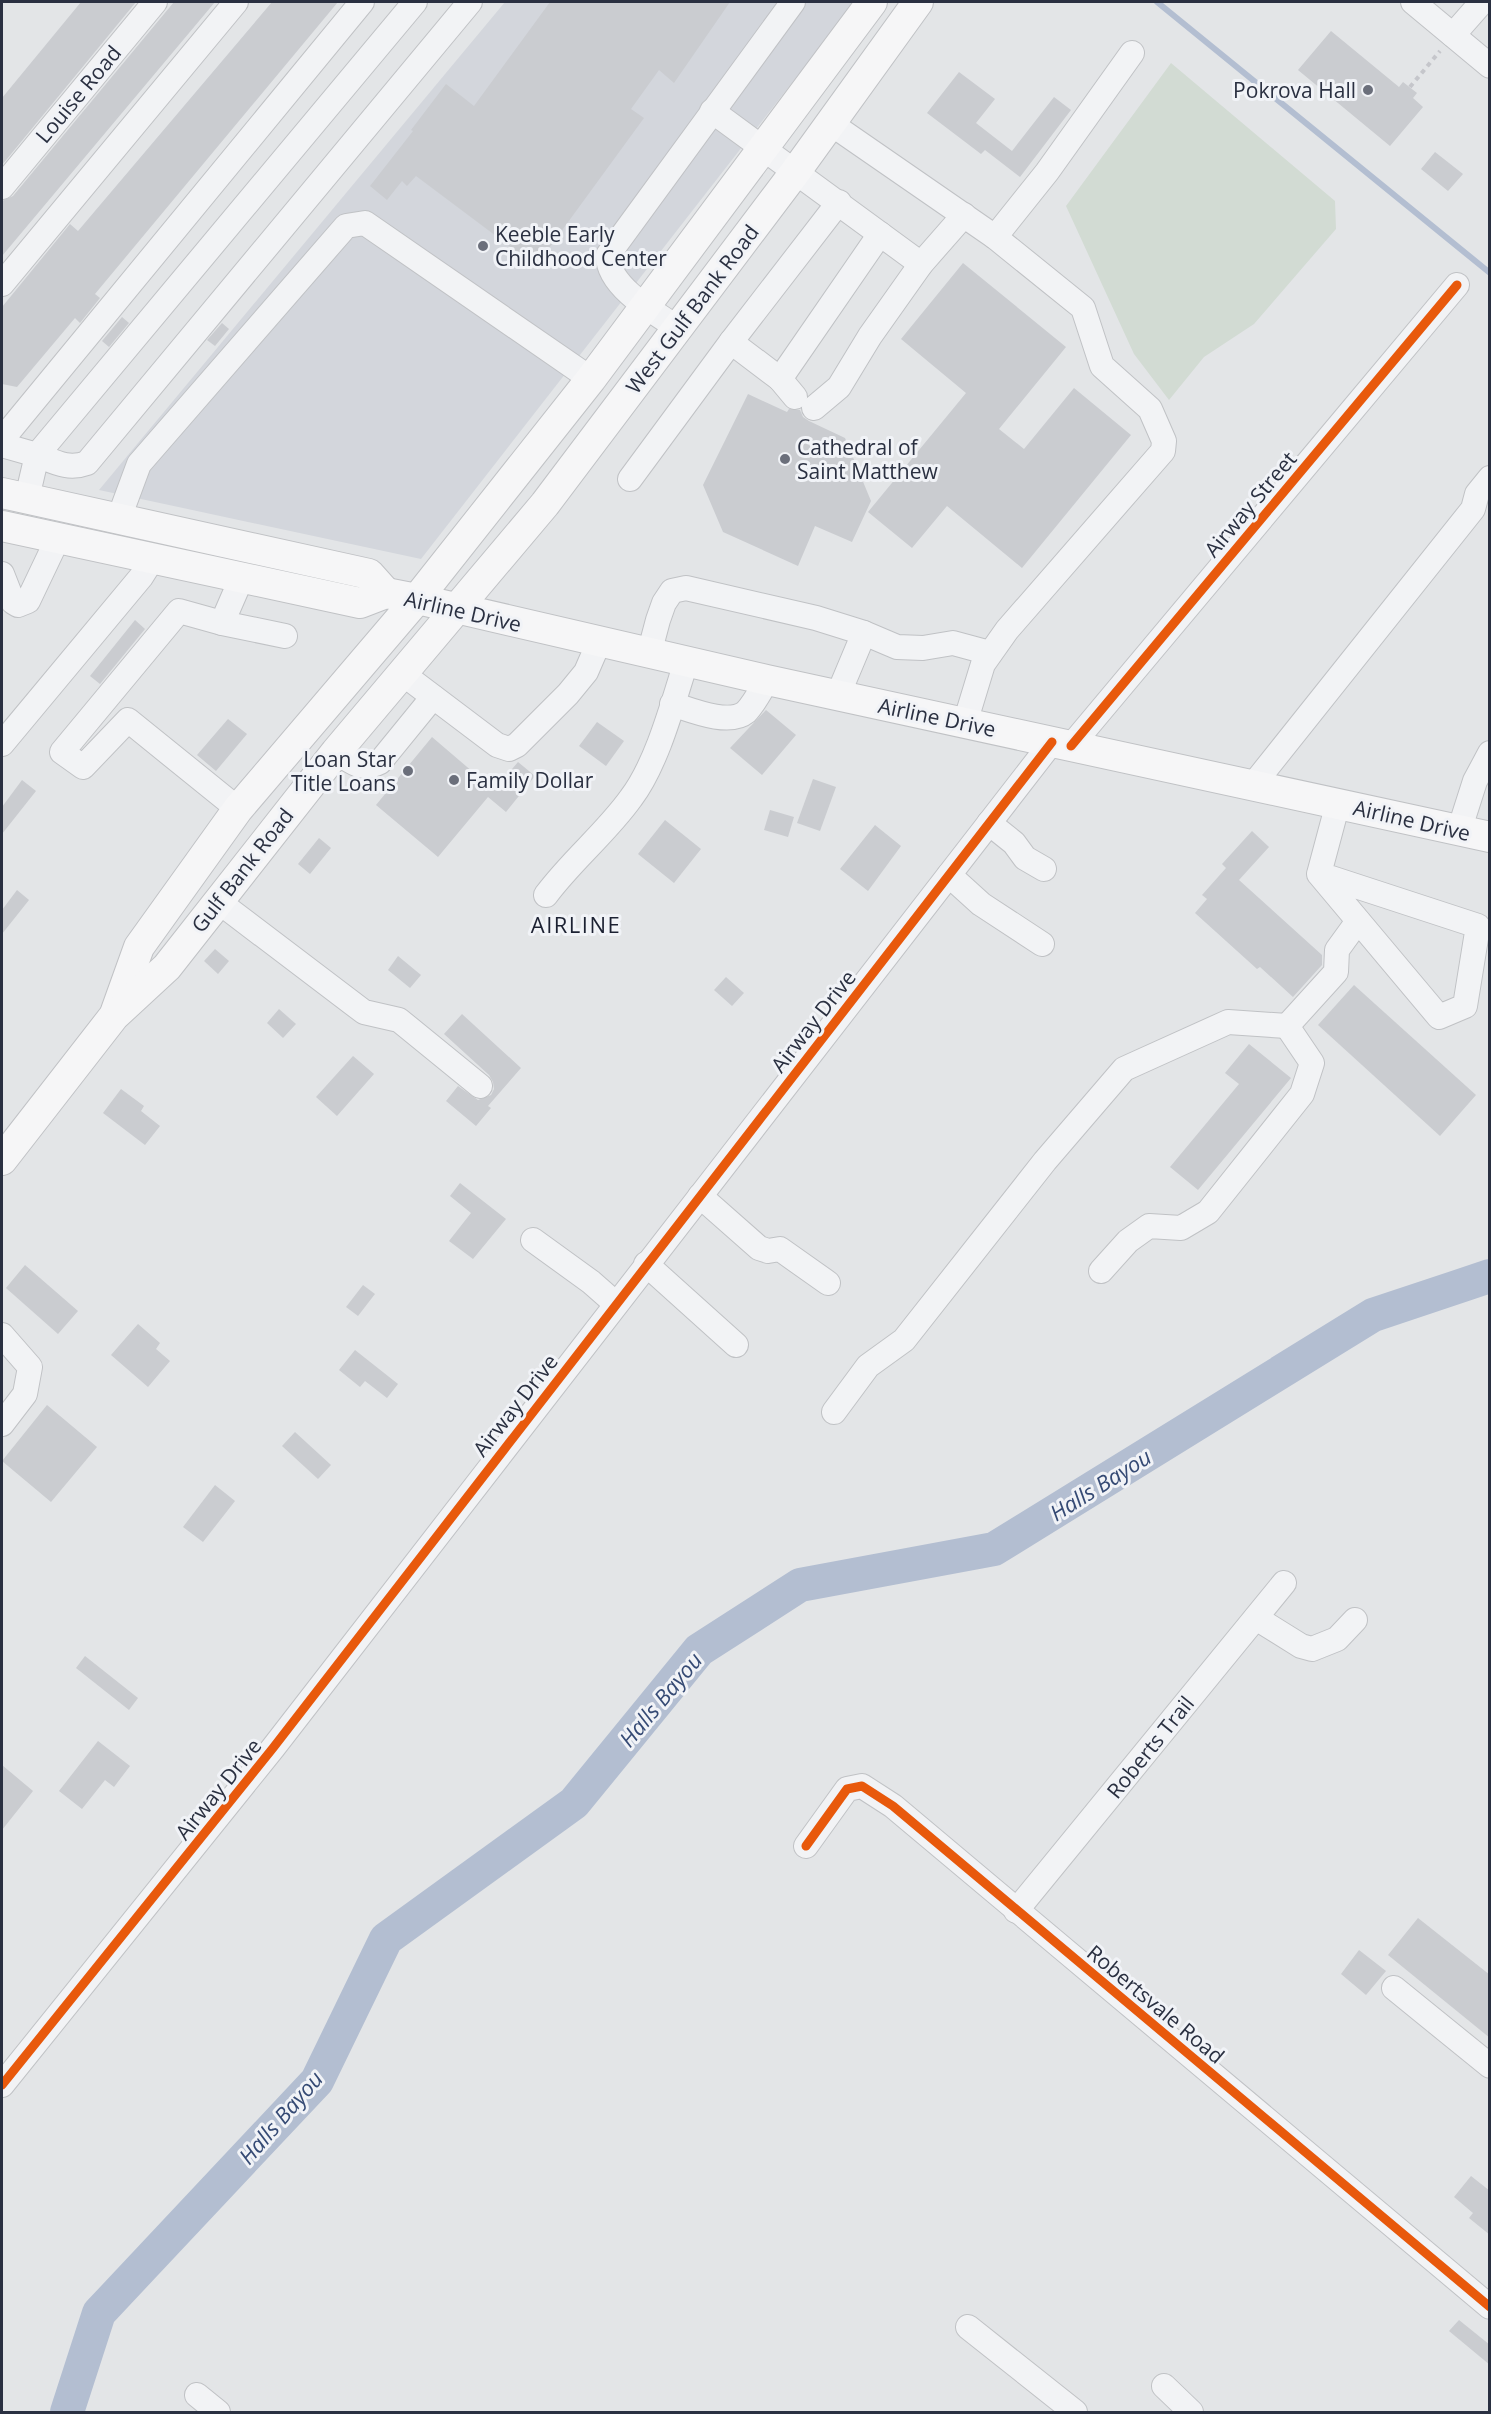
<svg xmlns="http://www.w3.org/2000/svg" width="1491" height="2414" font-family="'Open Sans',sans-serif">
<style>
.built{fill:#d3d6dc}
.green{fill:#d2dbd3}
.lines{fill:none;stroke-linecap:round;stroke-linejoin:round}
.stream{stroke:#b3bed1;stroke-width:6}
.river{stroke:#b3bed1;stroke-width:34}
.building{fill:#caccd0}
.minor-casing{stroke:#c0c2c5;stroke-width:26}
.major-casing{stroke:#c0c2c5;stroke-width:32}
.path{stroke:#c5c6cb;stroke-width:4;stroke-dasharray:4.5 4.5;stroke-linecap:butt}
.minor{stroke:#f2f3f5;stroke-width:24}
.major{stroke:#f6f6f7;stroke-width:30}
.cycleway-casing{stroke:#f1f3f7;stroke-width:13}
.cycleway{stroke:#e8590c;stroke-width:9}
.poi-dot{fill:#6b6f7b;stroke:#f1f3f7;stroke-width:2}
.labels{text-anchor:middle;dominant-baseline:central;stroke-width:6;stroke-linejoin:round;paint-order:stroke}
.poi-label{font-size:21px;fill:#2a3041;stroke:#f1f3f7;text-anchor:start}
.street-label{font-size:21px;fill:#2a3041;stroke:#f1f3f7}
.neighbourhood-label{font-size:22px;letter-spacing:1.5px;fill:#1c2132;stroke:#f1f3f7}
.water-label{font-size:22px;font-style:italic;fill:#354a74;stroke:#f1f3f7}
</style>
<rect width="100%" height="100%" fill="#e3e5e7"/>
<!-- built -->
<polygon class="built" points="505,2 855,2 421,559 99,490"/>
<!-- green -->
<polygon class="green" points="1171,63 1335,201 1336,229 1254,324 1204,357 1169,400 1134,354 1066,206"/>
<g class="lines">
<!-- stream -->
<polyline class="stream" points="1157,2 1490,273"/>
<!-- river -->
<polyline class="river" points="67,2412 99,2313 317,2081 386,1939 574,1803 699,1650 800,1585 994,1549 1373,1315 1490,1276"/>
</g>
<!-- building -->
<g class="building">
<polygon points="81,2 136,2 2,165 2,98"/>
<polygon points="174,2 215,2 2,256 2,201 13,196"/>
<polygon points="272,2 338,2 95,294 100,298 80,323 75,318 17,387 2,384 2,307 70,224 78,231"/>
<polygon points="550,2 730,2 674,83 659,70 631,109 644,118 536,266 416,176 407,186 402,181 387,200 370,186 413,131 411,130 446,84 474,106"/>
<polygon points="1331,31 1399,87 1403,82 1417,93 1413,98 1423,107 1390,146 1298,70"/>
<polygon points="959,72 995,99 976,123 1012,151 1054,97 1071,110 1020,177 985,150 981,154 927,113"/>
<polygon points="1435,152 1463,174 1448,191 1421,169"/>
<polygon points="963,263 1066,347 999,429 1024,449 1074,388 1131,435 1022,568 947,506 912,548 868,512 966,393 901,339"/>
<polygon points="122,317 129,323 109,347 102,341"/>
<polygon points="222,323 229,329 215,346 207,340"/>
<polygon points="748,394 787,412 789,409 800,410 803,417 809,421 845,438 871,501 852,542 815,526 798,566 723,532 703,485"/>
<polygon points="135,620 145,629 100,684 90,676"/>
<polygon points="766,710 796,735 762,775 730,748"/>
<polygon points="228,719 247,734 216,771 197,755"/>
<polygon points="597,722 624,741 606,766 579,746"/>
<polygon points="432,737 494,790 518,762 535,776 506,812 488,797 438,857 376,805"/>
<polygon points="813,779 836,787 820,831 797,823"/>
<polygon points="22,780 36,791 2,834 2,807"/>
<polygon points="770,810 794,817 788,837 764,830"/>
<polygon points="665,820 701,849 674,883 638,854"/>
<polygon points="875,825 901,846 868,891 840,869"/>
<polygon points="1252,831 1269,847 1239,880 1322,955 1322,965 1293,997 1260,967 1257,969 1195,913 1207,899 1202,895 1226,868 1222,864"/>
<polygon points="319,838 331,848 310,874 298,864"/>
<polygon points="17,890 29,900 2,934 2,910"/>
<polygon points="215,949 229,961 218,974 204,961"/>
<polygon points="398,956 421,975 410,988 388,970"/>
<polygon points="726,977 744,993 732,1006 714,990"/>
<polygon points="1354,985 1476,1095 1440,1136 1318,1025"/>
<polygon points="279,1009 296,1024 283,1038 267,1023"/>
<polygon points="462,1014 521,1068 488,1106 491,1108 476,1126 446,1101 458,1086 478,1100 491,1095 494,1089 493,1082 489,1075 444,1034"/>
<polygon points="1249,1044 1291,1078 1198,1190 1170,1167 1239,1084 1225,1073"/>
<polygon points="353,1056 374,1074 337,1116 316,1097"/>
<polygon points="121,1089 144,1106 141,1111 160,1126 145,1145 103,1113"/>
<polygon points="460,1183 506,1219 473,1259 449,1241 471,1213 450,1196"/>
<polygon points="25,1265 78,1311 58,1334 6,1288"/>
<polygon points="363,1285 375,1294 358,1316 346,1307"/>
<polygon points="138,1324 160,1343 156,1349 170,1361 148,1387 111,1355"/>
<polygon points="355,1350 398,1384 387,1398 365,1381 360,1387 339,1370"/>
<polygon points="47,1405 97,1447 51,1502 2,1461"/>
<polygon points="295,1432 331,1465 318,1479 282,1446"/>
<polygon points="215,1485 235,1501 203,1542 183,1527"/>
<polygon points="85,1656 138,1698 129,1710 76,1668"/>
<polygon points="98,1741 130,1766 114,1787 105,1780 82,1809 59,1791"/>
<polygon points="2,1765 33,1791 2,1830"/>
<polygon points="1418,1918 1490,1975 1490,2038 1388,1955"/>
<polygon points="1359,1950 1386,1971 1366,1995 1341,1974"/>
<polygon points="1471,2176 1490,2191 1490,2235 1469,2218 1473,2213 1454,2197"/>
<polygon points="1459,2320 1490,2345 1490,2365 1449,2331"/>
</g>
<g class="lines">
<defs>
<g id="minor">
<polyline points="362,2 5,436 2,445 37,455 415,2"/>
<polyline points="1413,2 1490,66"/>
<polyline points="1453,35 1482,2"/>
<polyline points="712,111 921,264"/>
<polyline points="830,123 995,237 1083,308 1102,366 1150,409 1164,441 1163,451 1007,630 983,664 965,723"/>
<polyline points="2,187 155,2"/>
<polyline points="995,237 1047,172 1132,53"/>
<polyline points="2,284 236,2"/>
<path d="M678 328C655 313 607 286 608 255L793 2"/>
<polyline points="731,342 780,379 795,397"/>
<polyline points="780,379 880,234"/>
<polyline points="814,408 839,387 870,336 921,264 964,215"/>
<polyline points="630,479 731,342 839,202"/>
<path d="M27 498 37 455C55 462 68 470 87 463L470 2"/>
<polyline points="119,518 139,464 346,226 365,223 591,379"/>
<polyline points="2,574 13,602 18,605 28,601 58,538"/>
<polyline points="222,623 285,636"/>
<polyline points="649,654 658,620 664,603 672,591 686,588 816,618 864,633 897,647 923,648 953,643 990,653"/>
<polyline points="403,674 497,745 509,749 517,745 568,694 586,672 599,642"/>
<polyline points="838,695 864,633"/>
<path d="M672 704C691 710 729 726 746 712 754 704 761 690 767 680"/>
<polyline points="2,744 141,577 153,558"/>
<polyline points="1071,746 1457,285"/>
<path d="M336 752C353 762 360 772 380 762L433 697"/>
<polyline points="1253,785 1473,509 1477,494 1490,478"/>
<polyline points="238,809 128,720 83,767 62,752 179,611 222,623 242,577"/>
<polyline points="989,823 1014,843 1025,858 1044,869"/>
<polyline points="1459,831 1475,781 1490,753"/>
<polyline points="1319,874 1439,1017 1465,1006 1478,926 1319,874 1338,803"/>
<polyline points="949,875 981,904 1042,944"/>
<path d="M546 895C572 860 606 833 631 798 657 764 673 703 686 662"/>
<polyline points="219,902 364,1012 399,1020 480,1086"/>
<polyline points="700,1196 759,1248 768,1251 780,1249 828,1283"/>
<polyline points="533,1240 591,1282 616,1304"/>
<polyline points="646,1264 736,1345"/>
<polyline points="1101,1271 1128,1241 1149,1226 1181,1228 1208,1212 1302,1094 1312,1063 1287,1026 1336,972 1337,950 1358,921"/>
<polyline points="2,1335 30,1367 25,1394 2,1424"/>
<polyline points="834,1412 868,1366 904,1340 1045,1161 1124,1069 1228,1022 1287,1026"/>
<polyline points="1256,1618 1301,1646 1312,1649 1337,1639 1355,1620"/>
<polyline points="806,1846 847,1789 862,1786 893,1806 1490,2307"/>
<polyline points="1016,1911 1284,1583"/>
<polyline points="1394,1988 1490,2066"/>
<polyline points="2,2085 273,1748 1052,742"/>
<polyline points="968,2327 1075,2412"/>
<polyline points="1164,2386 1191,2412"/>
<polyline points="197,2395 218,2412"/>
</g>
<g id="major">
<polyline points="2,493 369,574 386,593"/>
<polyline points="2,526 360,603 386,593 417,599 767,680 1490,837"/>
<polyline points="116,1011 139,947 238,809 417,599 591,379 872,2"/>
<polyline points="2,1160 114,1016 167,967 336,752 545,504 796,171 918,2"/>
</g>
</defs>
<!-- minor casing -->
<use href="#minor" class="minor-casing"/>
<!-- major casing -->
<use href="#major" class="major-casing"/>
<!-- path -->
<polyline class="path" points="1410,87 1440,51"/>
<!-- minor -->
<use href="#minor" class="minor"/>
<!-- major -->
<use href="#major" class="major"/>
<defs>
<g id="cycleway">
<polyline points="1071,746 1457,285"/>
<polyline points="806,1846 847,1789 862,1786 893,1806 1490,2307"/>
<polyline points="2,2085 273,1748 1052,742"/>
</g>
</defs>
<!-- cycleway casing -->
<use href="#cycleway" class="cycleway-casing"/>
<!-- cycleway -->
<use href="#cycleway" class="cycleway"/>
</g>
<!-- markers -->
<g class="poi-dot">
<circle cx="1368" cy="90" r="6"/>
<circle cx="483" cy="246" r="6"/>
<circle cx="785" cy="459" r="6"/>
<circle cx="408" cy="771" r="6"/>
<circle cx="454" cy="780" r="6"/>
</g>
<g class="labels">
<!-- poi labels -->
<g class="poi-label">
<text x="1356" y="90" text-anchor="end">Pokrova Hall</text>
<text x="495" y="234">Keeble Early<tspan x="495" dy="24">Childhood Center</tspan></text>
<text x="797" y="447">Cathedral of<tspan x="797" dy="24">Saint Matthew</tspan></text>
<text x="396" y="759" text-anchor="end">Loan Star<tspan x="396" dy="24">Title Loans</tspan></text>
<text x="466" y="780">Family Dollar</text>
</g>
<!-- street labels -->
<g class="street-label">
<text transform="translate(78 94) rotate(-50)">Louise Road</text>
<text transform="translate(692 309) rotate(-53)">West Gulf Bank Road</text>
<text transform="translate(1250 504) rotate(-50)">Airway Street</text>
<text transform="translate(463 611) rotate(13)">Airline Drive</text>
<text transform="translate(937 717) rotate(12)">Airline Drive</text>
<text transform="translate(1412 820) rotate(13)">Airline Drive</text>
<text transform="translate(242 870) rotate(-52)">Gulf Bank Road</text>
<text transform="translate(813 1021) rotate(-52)">Airway Drive</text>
<text transform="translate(515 1405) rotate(-52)">Airway Drive</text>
<text transform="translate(1150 1747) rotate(-51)">Roberts Trail</text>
<text transform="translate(218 1789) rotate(-51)">Airway Drive</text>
<text transform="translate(1156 2004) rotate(40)">Robertsvale Road</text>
</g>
<!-- neighbourhood labels -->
<g class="neighbourhood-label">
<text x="576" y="924">AIRLINE</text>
</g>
<!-- water labels -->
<g class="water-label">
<text transform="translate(1100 1484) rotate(-32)">Halls Bayou</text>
<text transform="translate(660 1699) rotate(-50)">Halls Bayou</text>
<text transform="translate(280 2117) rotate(-49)">Halls Bayou</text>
</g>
</g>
<!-- border -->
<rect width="1491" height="2414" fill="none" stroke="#2a3041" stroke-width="6"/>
</svg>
